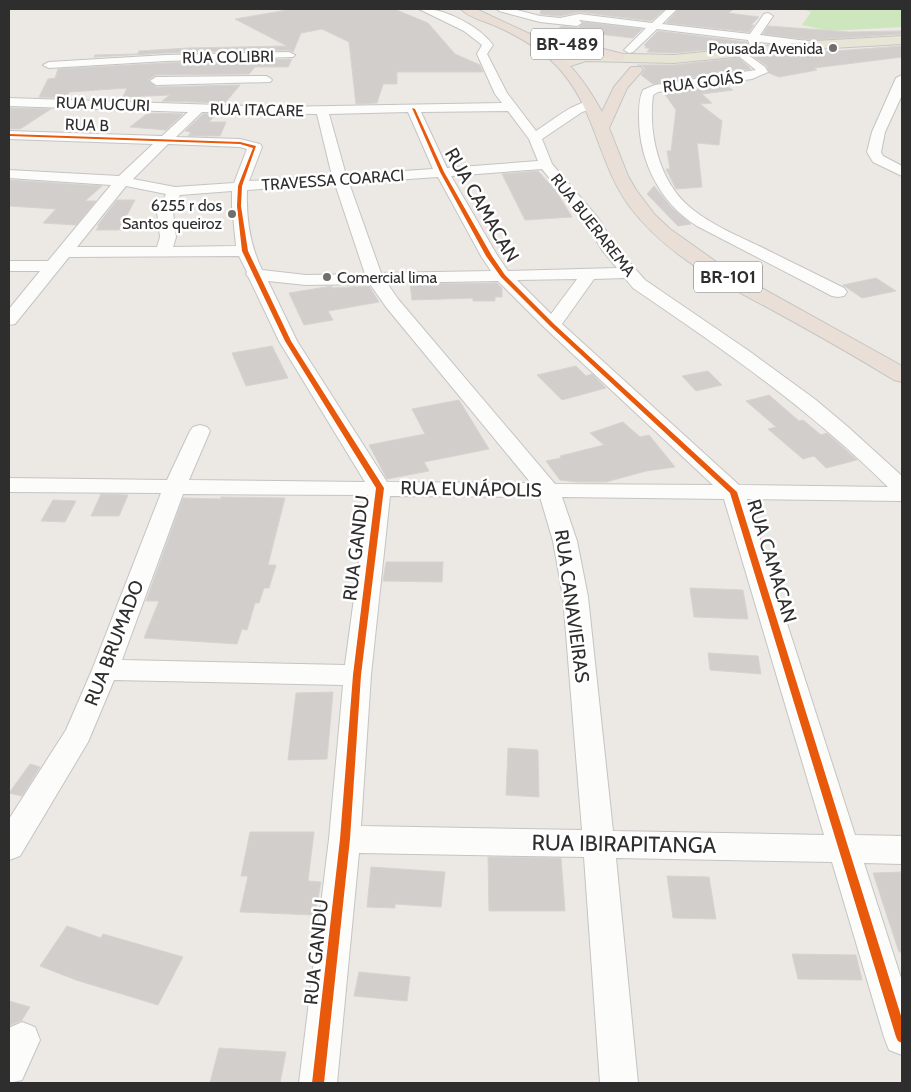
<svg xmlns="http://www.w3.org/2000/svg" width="911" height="1092" font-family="Cabin,sans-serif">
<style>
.green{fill:#cee6be}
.building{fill:#d1cecb;stroke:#d7d4d0}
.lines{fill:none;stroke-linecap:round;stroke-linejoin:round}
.street-casing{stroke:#c5c4c5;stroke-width:2}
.primary-casing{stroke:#c6c5c4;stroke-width:2}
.highway-casing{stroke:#c6c5c4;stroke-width:2}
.street{fill:#fcfcfb;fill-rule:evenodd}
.primary{fill:#e8e4d6;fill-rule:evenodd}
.highway{fill:#eadfd6;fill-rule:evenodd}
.cycleway-casing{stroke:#fff;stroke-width:3}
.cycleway{fill:#e8590c;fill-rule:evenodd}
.poi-dot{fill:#706f6e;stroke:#fff;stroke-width:2}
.labels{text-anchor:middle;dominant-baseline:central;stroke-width:5;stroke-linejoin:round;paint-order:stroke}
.far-poi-label{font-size:16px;fill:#2e2e2e;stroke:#fff;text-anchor:end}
.far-street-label{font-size:16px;fill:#2e2e2e;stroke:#fff}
.shield{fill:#fff;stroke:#6d6d6d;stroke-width:1}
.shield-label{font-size:18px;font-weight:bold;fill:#2e2e2e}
.street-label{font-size:19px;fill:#2e2e2e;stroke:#fff}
.near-street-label{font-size:22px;fill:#2e2e2e;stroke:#fff}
</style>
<rect width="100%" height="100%" fill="#ece8e4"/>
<!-- green -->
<polygon class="green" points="803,9 899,9 902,10 902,27 829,31 802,25 811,12"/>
<!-- building -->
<g class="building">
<polygon points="293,9 394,9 428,23 455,54 480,65 483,72 397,72 397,84 383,84 377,103 356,104 349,42 322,29 301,33 293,52 289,50 166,53 94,57 95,55 138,54 139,51 188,48 287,46 235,19"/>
<polygon points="541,9 665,9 651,21 579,12 560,16 540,14"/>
<polygon points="679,9 734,9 728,13 759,17 751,25 754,25 749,32 666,23"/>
<polygon points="584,22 642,29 633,38 589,33 585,36 554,31 562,26 578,28"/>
<polygon points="768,26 849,32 902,31 902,34 811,40 763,34"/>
<polygon points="658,31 747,42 748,46 674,53 647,52 650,48 645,48 646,46 644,45"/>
<polygon points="902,46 902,57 814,68 817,70 779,77 769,73 767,66 754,57"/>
<polygon points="739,58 751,69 653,84 641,75 645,70 643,66 637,65 674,65"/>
<polygon points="292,59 288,67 255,67 249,74 156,75 148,80 156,87 240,85 225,103 162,101 170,95 123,97 127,88 69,92 68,98 39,97 48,79 55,78 58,69 166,63"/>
<polygon points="725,85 733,90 702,94 712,103 700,104 722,121 719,145 697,143 702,187 676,189 666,169 670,169 667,151 671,151 676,110 664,93"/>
<polygon points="9,108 51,109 20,129 9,129"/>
<polygon points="148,113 183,114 166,130 130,127"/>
<polygon points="203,114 216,114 209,122 226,122 220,136 188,136 191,132 185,131"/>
<polygon points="538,171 556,191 572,217 525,220 502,174"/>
<polygon points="9,180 102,186 85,201 96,201 76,225 43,223 56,209 9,206"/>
<polygon points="654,186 671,207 691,224 678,226 647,194"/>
<polygon points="117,200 135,200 119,230 96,230 99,226 97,226"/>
<polygon points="876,278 896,291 862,298 843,285"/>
<polygon points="497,283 502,288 502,297 495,297 495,301 473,301 473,298 412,300 410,284"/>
<polygon points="332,286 332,288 369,286 379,302 328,311 333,320 304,325 289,293"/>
<polygon points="272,346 288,378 246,386 232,353"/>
<polygon points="576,366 586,376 592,374 606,388 562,400 537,375"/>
<polygon points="708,371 722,385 696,391 682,376"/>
<polygon points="769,395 799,421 803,420 821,435 827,433 857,460 826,468 814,456 803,459 768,429 776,427 746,401"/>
<polygon points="459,400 489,449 424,462 429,471 387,479 369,445 425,434 412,409"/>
<polygon points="623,422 640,437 649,435 675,467 646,471 606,482 577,482 560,480 546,461 561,458 560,456 604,445 590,433"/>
<polygon points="101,494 128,495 119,516 91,516"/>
<polygon points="221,497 285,498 268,565 276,565 269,588 264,588 259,603 255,603 247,630 242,629 237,644 144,638 159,601 146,601 183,498 221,499"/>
<polygon points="53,500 76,501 65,522 41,521"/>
<polygon points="386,562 443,562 442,582 383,581"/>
<polygon points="690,588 743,590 748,619 694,617"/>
<polygon points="708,653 758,656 761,674 710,670"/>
<polygon points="333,692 327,759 288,760 296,693"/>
<polygon points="508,748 538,750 539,797 506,795"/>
<polygon points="30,764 40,767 22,796 9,793"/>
<polygon points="250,832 314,832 308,881 321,882 315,915 240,912 248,876 241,876"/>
<polygon points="488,857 561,858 565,911 489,911"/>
<polygon points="371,867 445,872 441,907 395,904 395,908 367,907"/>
<polygon points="902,872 902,952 899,952 873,873"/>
<polygon points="667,876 709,877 716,919 673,918"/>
<polygon points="67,926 101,938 103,934 183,957 158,1005 76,980 40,966"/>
<polygon points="792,954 856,955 862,980 798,979"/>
<polygon points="359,972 410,977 407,1001 354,996"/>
<polygon points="9,1001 30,1007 22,1020 9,1026"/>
<polygon points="219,1048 286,1052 280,1083 210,1083"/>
</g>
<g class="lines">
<defs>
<g id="street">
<path d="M419 9C443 7 479 26 493 45L487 54 507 93 536 131C551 122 578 98 595 102L597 105 595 108 582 112 542 139 552 164 598 218 617 248 645 280 749 351 816 400 848 427 902 476V501L747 499 855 835 902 836V864L864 863 902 981V1055L889 1050 884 1037 832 862 616 858 638 1083H600L584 857 359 853 337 1083H299L329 839 343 685 114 680 88 742 20 856 9 860V819L66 730 92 670 161 493 9 492V478L167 480 190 431 193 427 200 425 207 427 210 431 189 480 365 482 279 341 249 278 246 274 247 272 239 256 69 257 15 324 9 325V309L40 271H9V261H48L111 185 9 178V170L119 176 153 144 9 139V131L162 136 188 112 9 106V98L276 107 502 103 495 94 477 54 482 45 464 31ZM508 111 529 139 538 161 447 168 421 112ZM202 112 317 114 332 176 249 181 262 147 260 144 240 139 176 137ZM408 112 433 169 346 175 329 114ZM168 144 240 147 247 149 234 183 175 187 133 179ZM542 169 586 223 602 250 617 268 508 271 497 255 451 176ZM438 177 481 256 491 271 381 273 349 183ZM335 184 365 274 306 275 262 270C250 245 246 218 247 190ZM126 186 166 194 157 212 160 237 157 247H77ZM232 191V206L236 246 173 247 176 237 173 212 180 195ZM625 278 633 288C723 349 811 410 888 487L739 485 562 324 594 279ZM577 279 551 314 517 280ZM268 281 306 285 370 284 386 307 531 483 387 482 297 341ZM498 281 546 329 713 485 555 484 398 299 387 283ZM183 494 368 495 345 665 122 660ZM390 496 540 497 553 541 563 597 582 830 361 826 371 675ZM562 497 724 499 824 835 613 831 588 597 577 541Z"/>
<polygon points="497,9 513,9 540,16 560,18 579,14 652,23 667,9 677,9 662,24 750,34 764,14 768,13 773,16 760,35 815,42 820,45 815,48 759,42 762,51 757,54 752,51 748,40 657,29 633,52 629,53 624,50 646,28 579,20 582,23 577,26 540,22 499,11"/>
<path d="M740 49 765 67 768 72 752 79 658 92 653 95C648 134 659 183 692 209 712 225 736 235 759 246 787 260 816 274 844 288L847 292 844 296 838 297 832 296 697 226C660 203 639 161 639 117 639 109 639 98 643 90L655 85 756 70 736 54 735 52 736 50Z"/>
<polygon points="289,52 295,55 293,57 166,61 49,68 43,65 49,62 166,55"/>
<polygon points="902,75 902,95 885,132 881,152 883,156 902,166 902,176 873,162 867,152 872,132 896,78"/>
<polygon points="266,76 270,78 272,80 270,82 156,85 150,81 156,77"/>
<polygon points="22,1022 35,1027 40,1040 22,1080 9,1083 9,1028"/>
</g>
<polygon id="primary" points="902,36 902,44 815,49 674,63 586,61 564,68 557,64 569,56 586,53 674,55 815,41"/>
<path id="highway" d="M461 9H476L532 35 537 32 623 54 624 57 623 60 618 61 542 41C568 59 587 84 602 112L614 87 631 67H641L643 70 627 88 609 128 628 176 636 190 655 215 670 229 722 266 902 366V382L894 380C855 356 816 334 776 312 723 284 667 256 630 207 599 165 596 112 563 73 546 52 522 38 498 27 488 22 469 18 461 9Z"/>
</defs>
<!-- street casing -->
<use href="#street" class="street-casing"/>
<!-- primary casing -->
<use href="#primary" class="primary-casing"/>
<!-- highway casing -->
<use href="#highway" class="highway-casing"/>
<!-- street -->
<use href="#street" class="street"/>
<!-- primary -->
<use href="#primary" class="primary"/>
<!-- highway -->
<use href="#highway" class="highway"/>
<defs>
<g id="cycleway">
<polygon points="412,108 415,109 444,172 492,256 505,275 554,324 737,492 902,1019 902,1043 898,1041 896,1037 730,493 550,326 501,277 486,256 440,172"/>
<polygon points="9,134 240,142 256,146 242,186 241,206 248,251 291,341 384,488 361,675 350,839 324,1083 312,1083 340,839 353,675 376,488 285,341 242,251 237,206 238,186 253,148 240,144 9,136"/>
</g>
</defs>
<!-- cycleway casing -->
<use href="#cycleway" class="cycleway-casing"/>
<!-- cycleway -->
<use href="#cycleway" class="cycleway"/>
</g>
<!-- markers -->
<g class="poi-dot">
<circle cx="833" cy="48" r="5"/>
<circle cx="232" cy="214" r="5"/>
<circle cx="327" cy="277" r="5"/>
</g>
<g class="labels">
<!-- far-poi labels -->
<g class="far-poi-label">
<text x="823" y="48">Pousada Avenida</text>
<text x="222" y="205">6255 r dos<tspan x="222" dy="18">Santos queiroz</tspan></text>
<text x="337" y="277" text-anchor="start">Comercial lima</text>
</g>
<!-- far-street labels -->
<g class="far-street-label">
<text transform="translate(228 57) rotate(-1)">RUA COLIBRI</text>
<text transform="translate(703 82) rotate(-7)">RUA GOIÁS</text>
<text transform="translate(103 104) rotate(2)">RUA MUCURI</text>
<text transform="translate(257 110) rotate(1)">RUA ITACARE</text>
<text transform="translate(87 125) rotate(2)">RUA B</text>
<text transform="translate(333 180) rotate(-4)">TRAVESSA COARACI</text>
<text transform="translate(593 225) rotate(52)">RUA BUERAREMA</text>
</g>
<!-- shield labels -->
<g class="shield">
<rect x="531" y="28.5" width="72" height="31" rx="4"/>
<rect x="694" y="261.5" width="68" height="31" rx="4"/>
</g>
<g class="shield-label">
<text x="567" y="44">BR-489</text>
<text x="728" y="277">BR-101</text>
</g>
<!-- street labels -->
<g class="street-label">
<text transform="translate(482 205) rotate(60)">RUA CAMACAN</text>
<text transform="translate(471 489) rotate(1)">RUA EUNÁPOLIS</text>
<text transform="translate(356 548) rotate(-83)">RUA GANDU</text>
<text transform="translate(772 561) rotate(73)">RUA CAMACAN</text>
<text transform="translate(572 606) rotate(82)">RUA CANAVIEIRAS</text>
<text transform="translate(114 643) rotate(-69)">RUA BRUMADO</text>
<text transform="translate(316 952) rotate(-84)">RUA GANDU</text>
</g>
<!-- near-street labels -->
<g class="near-street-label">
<text transform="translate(624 844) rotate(1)">RUA IBIRAPITANGA</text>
</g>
</g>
<!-- border -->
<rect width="911" height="1092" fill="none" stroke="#2e2e2e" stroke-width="20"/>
</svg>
